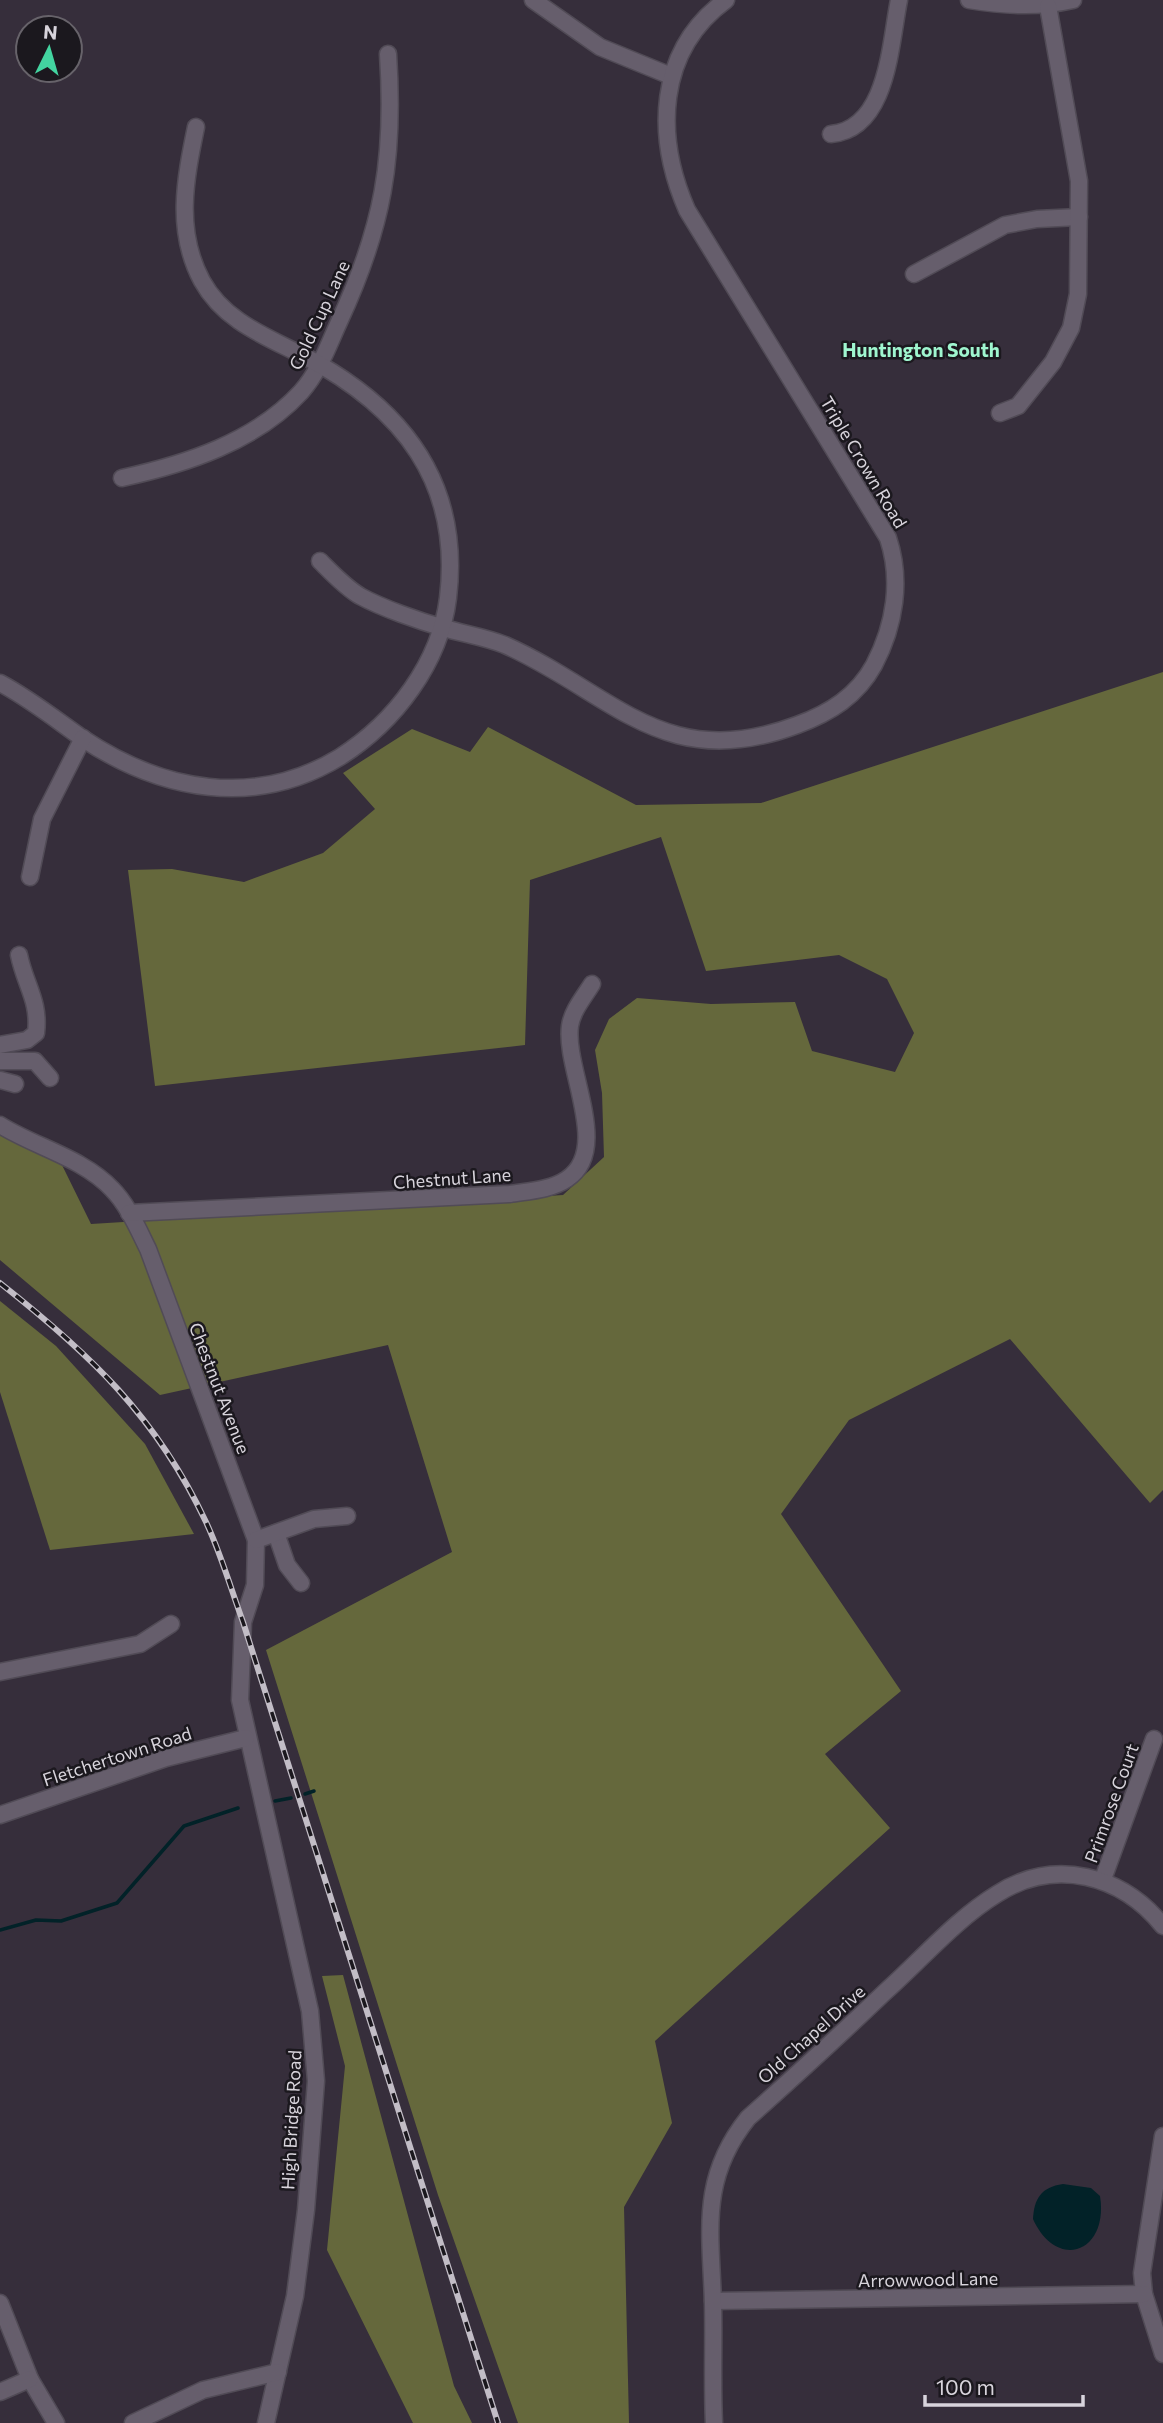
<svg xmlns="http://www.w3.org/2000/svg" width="1163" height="2423" font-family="Commissioner,sans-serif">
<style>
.forest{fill:#65683c}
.water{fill:#022228}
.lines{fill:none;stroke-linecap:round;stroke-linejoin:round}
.stream{stroke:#022228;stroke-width:3.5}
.minor-casing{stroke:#514b56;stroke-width:19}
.minor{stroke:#665e6c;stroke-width:16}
.rail-casing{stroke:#c2bdc6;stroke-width:6}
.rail{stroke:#1b181e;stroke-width:3.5;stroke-dasharray:10;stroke-linecap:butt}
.labels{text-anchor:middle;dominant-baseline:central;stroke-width:5;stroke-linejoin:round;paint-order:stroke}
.street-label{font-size:18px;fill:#d8d4dc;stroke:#1b181e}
.neighbourhood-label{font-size:19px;font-weight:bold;fill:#9ff6cf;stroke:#1b181e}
</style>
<rect width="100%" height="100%" fill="#362e3b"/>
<!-- forest -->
<g class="forest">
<polygon points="1163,672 1163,1490 1150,1503 1010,1339 849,1420 781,1514 901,1691 825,1754 890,1828 655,2041 672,2123 624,2207 629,2423 518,2423 438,2195 266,1650 452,1552 388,1345 160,1395 0,1260 0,1133 62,1165 91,1224 563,1195 604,1157 602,1093 595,1050 609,1019 637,998 711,1004 795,1002 812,1051 895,1072 914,1033 887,979 839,955 706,971 661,837 530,880 525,1045 155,1086 128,870 172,869 244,882 323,853 375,809 343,773 412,729 470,752 488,727 636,805 761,803"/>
<polygon points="0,1301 56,1346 145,1444 194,1534 50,1550 0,1392"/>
<polygon points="343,1975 454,2386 472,2423 413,2423 327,2250 345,2066 322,1976"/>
</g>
<!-- water -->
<path class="water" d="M1063 2184 1091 2188 1100 2196C1109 2252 1057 2272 1033 2219 1034 2199 1041 2187 1063 2184Z"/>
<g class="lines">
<!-- stream -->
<g class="stream">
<polyline points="305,1794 314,1791"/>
<polyline points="275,1801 291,1798"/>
<polyline points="0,1930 36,1920 61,1921 117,1903 184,1826 238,1808"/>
</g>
<defs>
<g id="minor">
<polyline points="533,0 600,47 671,76"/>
<path d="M969 0C1004 6 1038 8 1073 0"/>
<path d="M831 134C888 129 890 44 899 0"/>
<polyline points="914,274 1005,225 1037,219 1079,217"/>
<polyline points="1000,413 1018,406 1053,362 1071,328 1078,294 1079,181 1048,6"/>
<path d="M122 478C186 464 255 442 301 392 319 372 328 346 339 322 383 227 395 159 388 54"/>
<path d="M320 561C332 573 345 587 360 596 382 608 419 621 444 628 464 634 485 637 505 645 613 693 664 775 797 725 830 713 857 696 874 665 895 625 902 580 888 538L687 210C655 137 656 51 726 0"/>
<path d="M0 683C30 699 55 719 82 738 161 791 255 809 340 757 395 722 440 663 448 598 462 482 402 407 304 356 265 336 224 321 202 281 175 231 185 180 196 127"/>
<polyline points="30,877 42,819 83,738"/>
<path d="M0 1045 27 1040 36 1033C40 1001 25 985 19 955"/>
<polyline points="0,1061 35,1061 50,1078"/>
<polyline points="0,1080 15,1084"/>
<path d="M0 1125C35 1147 83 1158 112 1189 128 1205 138 1229 148 1249L256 1540 255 1585 243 1622 240 1700 310 2011 316 2081 306 2210 295 2296 266 2423"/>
<path d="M129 1213 510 1194C528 1191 551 1190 567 1179 612 1149 564 1069 570 1026 572 1011 584 997 592 984"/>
<polyline points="276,1533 287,1565 301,1583"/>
<polyline points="256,1540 314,1519 347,1516"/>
<polyline points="0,1672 140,1644 171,1624"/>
<polyline points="0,1815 166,1758 246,1738"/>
<polyline points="1103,1879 1154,1739"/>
<polyline points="1163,2136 1142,2273 1144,2294 1163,2354"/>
<polyline points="713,2301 1144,2294"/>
<polyline points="0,2303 30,2379 56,2423"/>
<polyline points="0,2392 30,2379"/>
<polyline points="133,2423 203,2390 278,2372"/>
<path d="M714 2423C712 2383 714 2343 713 2304 711 2232 699 2179 748 2118 794 2077 840 2035 885 1992 921 1960 956 1919 997 1894 1055 1857 1122 1875 1163 1926"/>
</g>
</defs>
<!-- minor casing -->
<use href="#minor" class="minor-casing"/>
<!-- minor -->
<use href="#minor" class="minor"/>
<defs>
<path id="rail" d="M0 1283C90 1354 156 1416 206 1522 221 1554 231 1589 243 1622L498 2423"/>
</defs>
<!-- rail casing -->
<use href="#rail" class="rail-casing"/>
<!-- rail -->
<use href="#rail" class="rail"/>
</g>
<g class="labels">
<!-- street labels -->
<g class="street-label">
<text transform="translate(319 315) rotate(-65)">Gold Cup Lane</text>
<text transform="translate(864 462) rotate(59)">Triple Crown Road</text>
<text transform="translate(452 1178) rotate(-4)">Chestnut Lane</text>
<text transform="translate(220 1388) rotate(69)">Chestnut Avenue</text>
<text transform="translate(117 1756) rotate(-18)">Fletchertown Road</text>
<text transform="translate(1111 1803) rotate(-70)">Primrose Court</text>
<text transform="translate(811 2034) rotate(-42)">Old Chapel Drive</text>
<text transform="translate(291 2120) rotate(-87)">High Bridge Road</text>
<text transform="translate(928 2279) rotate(-1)">Arrowwood Lane</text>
</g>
<!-- neighbourhood labels -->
<g class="neighbourhood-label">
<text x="921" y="349">Huntington South</text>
</g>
</g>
<!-- north arrow -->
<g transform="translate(49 49) rotate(5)"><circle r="33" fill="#1b181e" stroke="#67636a" stroke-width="2"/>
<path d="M0-5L12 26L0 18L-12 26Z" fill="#43d4a0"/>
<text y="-10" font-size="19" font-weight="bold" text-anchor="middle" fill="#d8d4dc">N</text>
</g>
<!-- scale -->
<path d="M925 2395v10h158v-10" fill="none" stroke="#d8d4dc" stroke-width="3.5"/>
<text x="936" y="2395" font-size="21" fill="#d8d4dc" stroke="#1b181e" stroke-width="5" paint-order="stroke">100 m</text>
</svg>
